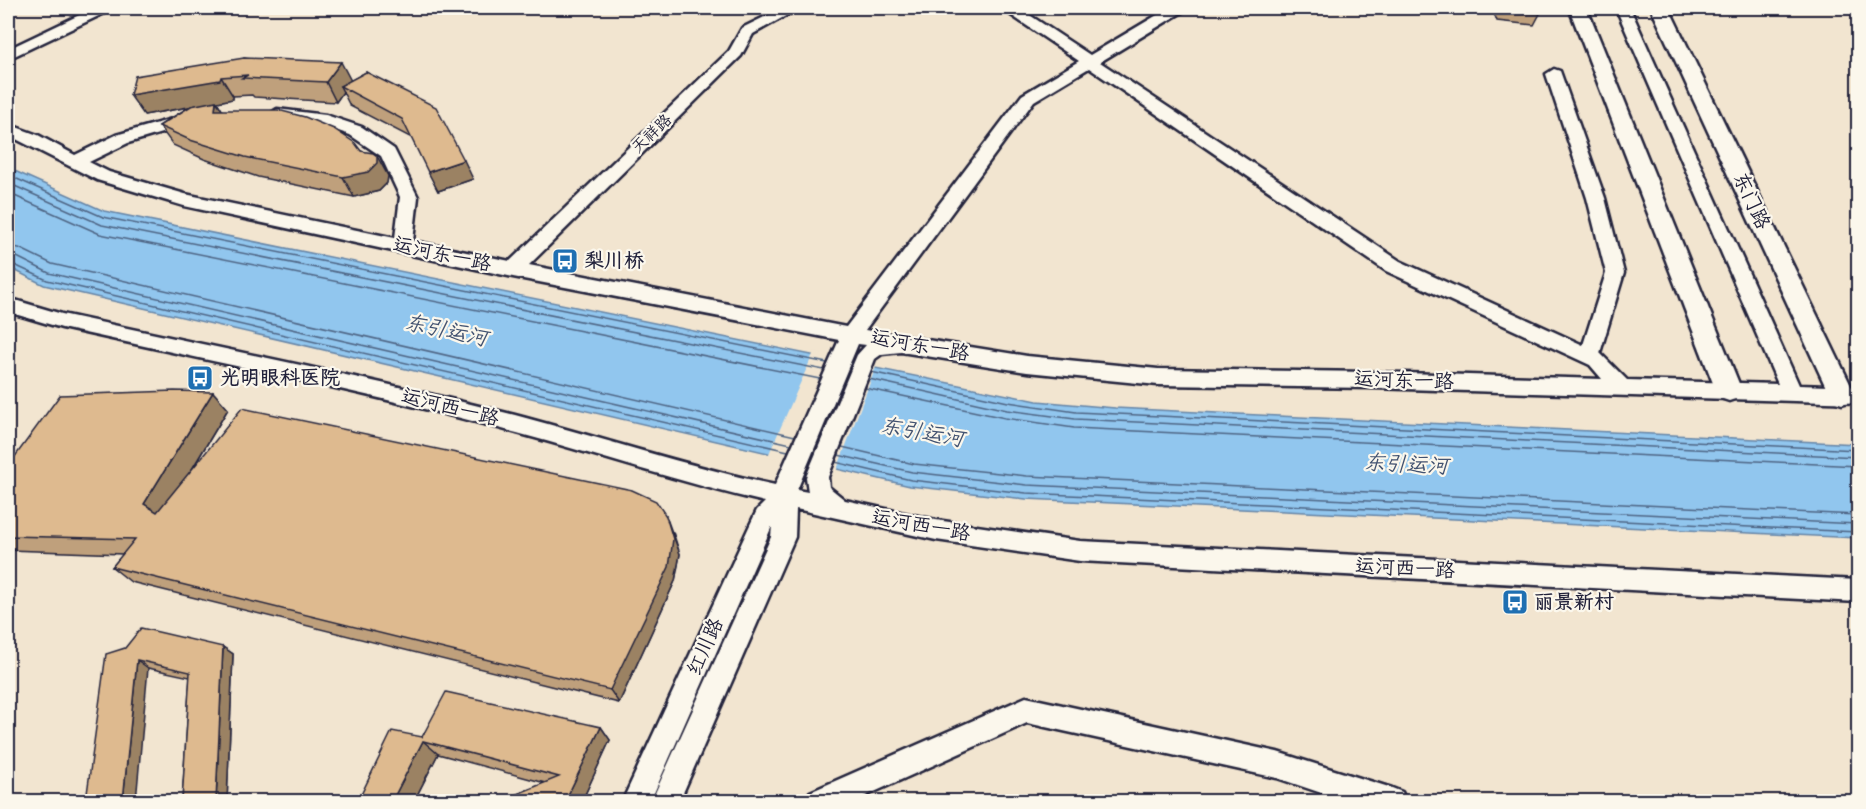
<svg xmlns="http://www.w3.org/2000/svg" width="1866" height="809" font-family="Mynerve,'LXGW WenKai TC',sans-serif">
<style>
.water{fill:#91c6ee;stroke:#6584a6;stroke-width:1.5}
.pier{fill:#f2e5d0}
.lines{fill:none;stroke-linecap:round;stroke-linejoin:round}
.shore{stroke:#4e6483;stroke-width:1.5}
.minor-casing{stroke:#22223b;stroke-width:5}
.major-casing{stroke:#22223b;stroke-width:5}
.minor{fill:#fbf7ec;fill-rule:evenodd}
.major{fill:#fbf7ec;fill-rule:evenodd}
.wall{fill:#bfa07b;stroke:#22223b;stroke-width:1.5}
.shaded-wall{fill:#9b8264;stroke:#22223b;stroke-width:1.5}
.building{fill:#deba8f;stroke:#22223b;stroke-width:1.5}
.labels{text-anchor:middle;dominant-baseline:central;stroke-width:4.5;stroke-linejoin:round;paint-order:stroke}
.far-street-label{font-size:16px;fill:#22223b;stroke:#fbf7ec}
.street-label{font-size:20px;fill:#22223b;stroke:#fbf7ec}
.poi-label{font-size:20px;font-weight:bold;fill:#22223b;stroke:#fbf7ec;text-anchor:start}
.water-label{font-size:21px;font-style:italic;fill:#435371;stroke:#fbf7ec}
</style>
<rect width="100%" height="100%" fill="#f2e5d0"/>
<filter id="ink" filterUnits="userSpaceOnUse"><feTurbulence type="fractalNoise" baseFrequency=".0167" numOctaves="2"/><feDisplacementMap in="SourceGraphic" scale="12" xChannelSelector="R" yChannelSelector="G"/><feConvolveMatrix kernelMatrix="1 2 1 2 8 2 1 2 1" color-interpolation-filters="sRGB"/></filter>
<g filter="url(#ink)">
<!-- water -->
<polygon class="water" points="8,168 104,211 1037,401 1115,408 1858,444 1858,538 1026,499 910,486 44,285 8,267"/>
<!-- pier -->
<polygon class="pier" points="814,352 877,364 836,472 768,456"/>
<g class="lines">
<!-- shore -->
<g class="shore">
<polyline points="8,175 103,217 827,363"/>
<polyline points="8,183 102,225 824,370"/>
<polyline points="8,193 100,234 820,379"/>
<polyline points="8,246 19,248 52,264 795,436"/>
<polyline points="8,255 15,256 49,273 791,444"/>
<polyline points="8,262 47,280 788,451"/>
<polyline points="871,372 1008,402 1076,412 1858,450"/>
<polyline points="869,379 1007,410 1075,419 1858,457"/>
<polyline points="865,388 1005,418 1074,428 1858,466"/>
<polyline points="842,447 914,464 1027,476 1858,515"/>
<polyline points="838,455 912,472 1027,485 1858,524"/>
<polyline points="835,462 911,480 1026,493 1858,532"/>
</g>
<defs>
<g id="minor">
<polygon points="94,8 111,8 109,11 8,59 8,49"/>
<path d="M783 8H800L753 34 741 56 529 265 846 327 1022 95 1079 61 1005 11 1003 8H1019L1090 55 1169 8H1186L1184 11 1100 62 1400 261 1583 345 1606 273 1587 198 1546 74 1554 69 1560 71 1605 198 1624 273 1600 353 1627 380 1778 384 1616 8H1630L1799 385 1858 387V403L1372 388 1158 385 1027 372 901 352 882 354 875 359 828 477 829 487 845 500 936 520 1080 541 1858 580V602L1080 561 936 540 796 509 795 537 679 802H651L771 537 772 526 650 802H622L748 529 757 510 765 502C681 483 600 455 517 433 367 392 214 362 62 328L8 312V298L62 314C213 347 366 377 515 415 602 438 687 466 775 485L839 340 513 277 184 206 97 180 8 135V124L38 135 75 155 116 135 186 115 192 116 194 120 192 124 128 143 89 162 109 172 185 194 395 238 400 197 381 156 350 135 318 124 271 118 269 114 277 109 326 115 362 127 394 149 418 197 413 241 510 261 729 51 742 28ZM1089 68 1386 271 1590 365 1602 379 1372 372 1158 369 1027 356 865 330 1034 101ZM858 344 866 345 857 355 806 477 808 492 797 490Z"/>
<polygon points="1026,697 1277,752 1392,788 1402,792 1406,802 1348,802 1277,778 1027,723 852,802 806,802 810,792"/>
</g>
<g id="major">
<polygon points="1569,8 1587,8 1742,391 1738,398 1729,401 1720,398 1716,391"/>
<polygon points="1651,8 1669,8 1855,394 1851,401 1842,404 1833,401 1829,394"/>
</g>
</defs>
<!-- minor casing -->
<use href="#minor" class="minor-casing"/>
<!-- major casing -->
<use href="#major" class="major-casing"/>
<!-- minor -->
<use href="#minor" class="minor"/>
<!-- major -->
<use href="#major" class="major"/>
</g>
<!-- wall -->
<g class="wall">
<polygon points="1492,8 1543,8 1534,25 1497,21"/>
<polygon points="244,58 350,81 366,72 473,179 438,191 412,138 350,106 343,92 336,102 254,97 252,95 233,96 233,99 217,102 222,110 361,151 388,176 387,183 379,191 354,197 258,177 204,159 173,145 159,126 189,107 144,115"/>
<polygon points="213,392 228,409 191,471 673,532 680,554 675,581 619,703 131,582 112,567 123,554 8,550 8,466"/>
<polygon points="223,647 233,654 227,801 182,801 190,677 148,668 106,654"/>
<polygon points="601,727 610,740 582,801 500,801 545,783 438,754 414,801 358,801 422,737"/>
</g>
<!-- shaded-wall -->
<g class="shaded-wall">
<polygon points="341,62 351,81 340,86 343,92 336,102 326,82"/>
<polygon points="221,77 233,96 233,99 217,102 229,121 215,110 216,102 144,115 130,95"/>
<polygon points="377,156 388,176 387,183 379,191 354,197 343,177"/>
<polygon points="464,160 473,179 438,191 428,172"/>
<polygon points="213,392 228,409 162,519 144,504"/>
<polygon points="666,516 680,554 675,581 619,703 610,690"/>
<polygon points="223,647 233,654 227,801 216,801"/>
<polygon points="137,660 148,668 136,801 123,801"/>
<polygon points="601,727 610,740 582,801 565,801"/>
<polygon points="423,741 438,754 414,801 392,801"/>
</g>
<!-- building -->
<g class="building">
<polygon points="244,58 341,62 326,82 242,78 248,75 221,77 220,80 130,95 135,76"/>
<polygon points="366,72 436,107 464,160 428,172 402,119 340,86"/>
<polygon points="216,101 215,110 278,110 305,117 334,129 355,143 361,151 373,153 377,156 377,163 368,172 343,177 245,157 190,140 159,126 191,106"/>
<polygon points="174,391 213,392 144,504 157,512 242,408 632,490 656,501 666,516 673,539 669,567 610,690 112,567 135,539 8,536 8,466 60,395"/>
<polygon points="141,628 223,647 216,801 182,801 190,672 137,660 123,801 86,801 106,654 125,648"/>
<polygon points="446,692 601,727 565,801 500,801 559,777 423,741 392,801 358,801 392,731 422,737"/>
</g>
</g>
<!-- icons -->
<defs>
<symbol id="bus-square" viewBox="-11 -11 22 22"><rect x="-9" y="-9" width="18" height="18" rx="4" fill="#1f6fb2" stroke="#fbf7ec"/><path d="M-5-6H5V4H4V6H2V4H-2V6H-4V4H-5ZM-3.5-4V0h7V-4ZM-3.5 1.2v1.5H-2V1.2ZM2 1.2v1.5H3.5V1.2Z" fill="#fff"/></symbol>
</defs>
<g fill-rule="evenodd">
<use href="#bus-square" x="550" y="246" width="30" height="30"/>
<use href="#bus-square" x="185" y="363" width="30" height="30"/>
<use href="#bus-square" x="1500" y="587" width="30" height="30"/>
</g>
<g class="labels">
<!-- far-street labels -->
<g class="far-street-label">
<text transform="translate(652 134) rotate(-44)">天祥路</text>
</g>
<!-- street labels -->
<g class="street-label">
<text transform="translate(1751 201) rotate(65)">东门路</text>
<text transform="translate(442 255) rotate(12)">运河东一路</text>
<text transform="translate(920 346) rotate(10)">运河东一路</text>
<text transform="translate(1404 381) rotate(2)">运河东一路</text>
<text transform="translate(450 408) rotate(14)">运河西一路</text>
<text transform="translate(921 526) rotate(10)">运河西一路</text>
<text transform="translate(1405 569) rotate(3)">运河西一路</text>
<text transform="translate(706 647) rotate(-66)">红川路</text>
</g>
<!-- poi labels -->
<g class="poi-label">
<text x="584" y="261">梨川桥</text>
<text x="220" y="378">光明眼科医院</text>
<text x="1534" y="602">丽景新村</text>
</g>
<!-- water labels -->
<g class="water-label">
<text transform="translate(446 331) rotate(12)">东引运河</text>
<text transform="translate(922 433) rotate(10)">东引运河</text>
<text transform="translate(1406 465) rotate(3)">东引运河</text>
</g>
</g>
<!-- margin -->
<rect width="1866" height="809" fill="none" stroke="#fbf7ec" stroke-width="30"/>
<rect x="15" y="15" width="1836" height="779" fill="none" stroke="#22223b" stroke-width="2" filter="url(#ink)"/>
</svg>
